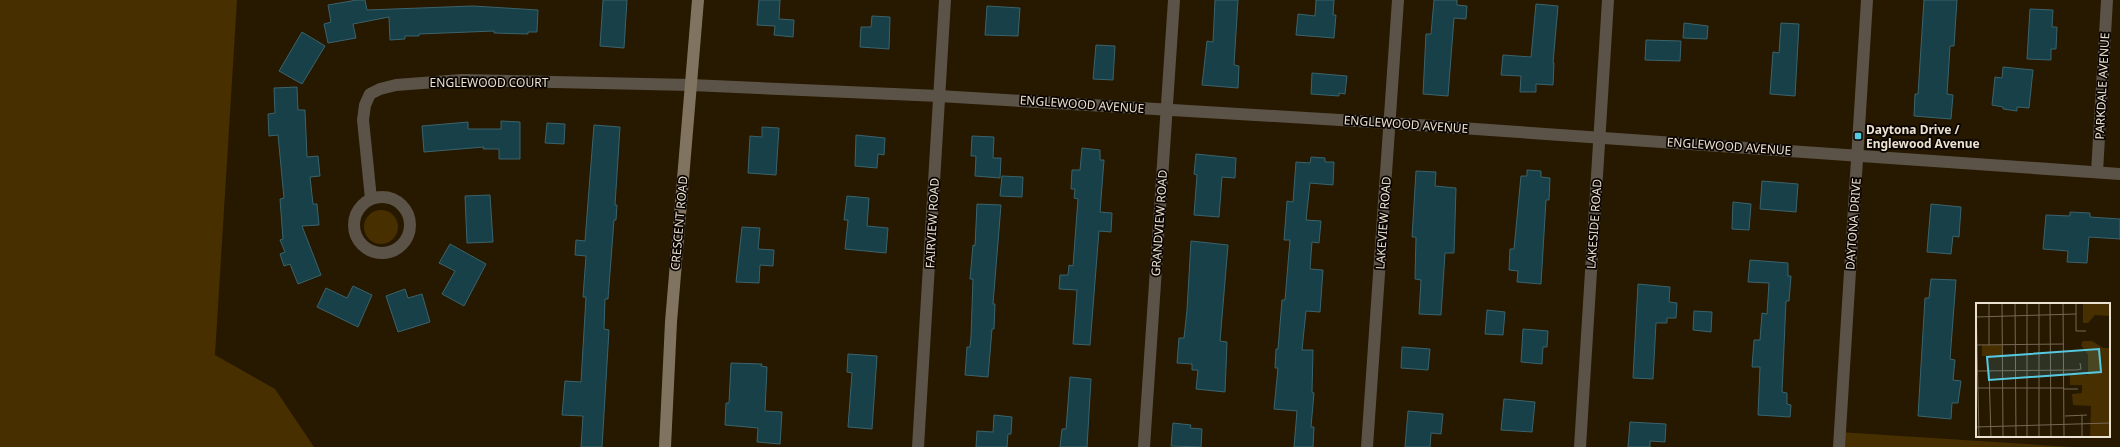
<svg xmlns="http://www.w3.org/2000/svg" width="2120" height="447" font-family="'Noto Sans',sans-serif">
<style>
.green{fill:#472f00}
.building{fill:#174049;stroke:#3b636c}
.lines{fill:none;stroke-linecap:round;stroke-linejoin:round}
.street{stroke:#5b5347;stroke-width:12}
.secondary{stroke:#807360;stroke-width:12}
.poi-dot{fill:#56c9e1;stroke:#0a0500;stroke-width:1.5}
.labels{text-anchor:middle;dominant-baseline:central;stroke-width:3.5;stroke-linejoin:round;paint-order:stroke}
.street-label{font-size:12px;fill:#ebe1d1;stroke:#0a0500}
.poi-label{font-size:12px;font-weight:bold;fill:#ebe1d1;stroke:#0a0500;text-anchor:start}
.inset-road{fill:none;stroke:#756854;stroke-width:1}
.view{fill:#56c9e1;fill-opacity:0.15;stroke:#56c9e1;stroke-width:2}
.inset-edge{fill:none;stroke:#ebe1d1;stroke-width:2}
</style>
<rect width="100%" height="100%" fill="#271800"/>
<!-- green -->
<g class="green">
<polygon points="0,0 237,0 215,355 275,389 314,447 0,447"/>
<circle cx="381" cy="227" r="17"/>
<polygon points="1839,432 2072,447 1838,447"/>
</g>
<!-- building -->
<g class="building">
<polygon points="357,0 365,0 367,10 473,6 538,10 537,32 528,32 528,34 494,33 494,31 419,34 419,36 405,36 405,39 390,40 389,17 353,24 356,38 328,43 324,24 331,22 328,5"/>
<polygon points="603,0 627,0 624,48 600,46"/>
<polygon points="759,0 780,0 779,19 794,20 793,37 774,35 775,26 757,25"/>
<polygon points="1215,0 1238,0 1234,65 1239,66 1238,88 1202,85 1207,41 1213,42"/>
<polygon points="1316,0 1334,0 1333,15 1336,15 1334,38 1296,35 1298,14 1315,16"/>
<polygon points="1434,0 1457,0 1457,5 1467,6 1466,19 1454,18 1448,96 1423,94 1426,34 1431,34"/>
<polygon points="1924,0 1957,0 1954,46 1950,46 1947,94 1953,95 1951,119 1914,116 1915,94 1918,94"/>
<polygon points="1536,4 1558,6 1553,63 1554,63 1553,85 1536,84 1536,92 1520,92 1521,76 1501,75 1503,55 1531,57"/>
<polygon points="987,6 1020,8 1018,36 985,35"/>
<polygon points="2030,9 2053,10 2052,27 2057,27 2056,49 2051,49 2051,60 2027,59"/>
<polygon points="872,16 890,17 889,49 860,47 861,27 871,27"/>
<polygon points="1684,23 1708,26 1707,39 1683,38"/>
<polygon points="1781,23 1799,24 1795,96 1770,94 1773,52 1779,53"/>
<polygon points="302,32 325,46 302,84 279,71"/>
<polygon points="1646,40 1681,41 1680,61 1645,60"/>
<polygon points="1096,45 1115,46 1113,80 1093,79"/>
<polygon points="2003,67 2033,70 2029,108 2017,107 2017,111 2003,109 2003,107 1992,105 1995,77 2002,78"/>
<polygon points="1312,73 1347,76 1345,94 1339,93 1339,96 1311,94"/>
<polygon points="297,87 298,110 305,110 307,157 318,156 320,176 310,177 313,204 317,204 319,225 302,226 321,275 298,284 290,264 284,266 280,254 285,252 280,240 283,239 280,199 284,198 278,135 269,136 268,114 275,113 274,88"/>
<polygon points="501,121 520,122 520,159 499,159 499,149 483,149 484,147 424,152 422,126 468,122 468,129 501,129"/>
<polygon points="547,123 565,124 564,144 545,143"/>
<polygon points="594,125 620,127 615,205 617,205 616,220 614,220 608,299 605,299 604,329 609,330 602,447 581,447 583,416 562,415 565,381 581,382 586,297 583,297 586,256 575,255 576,240 585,241"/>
<polygon points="762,127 779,128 776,175 748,173 750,136 762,137"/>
<polygon points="856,135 885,138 884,155 878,154 877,168 855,166"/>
<polygon points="972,136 994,137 993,158 1001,158 1000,178 975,176 976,156 971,156"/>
<polygon points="1082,148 1100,150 1100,160 1104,160 1100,212 1112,213 1111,232 1099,231 1090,345 1073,344 1077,290 1059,289 1060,275 1068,275 1069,265 1073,266 1078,199 1074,198 1075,189 1071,189 1072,170 1080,170"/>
<polygon points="1196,154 1236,158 1235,178 1222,177 1219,217 1194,215 1197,175 1194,174"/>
<polygon points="1311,157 1325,158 1325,162 1334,162 1333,185 1310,183 1306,220 1321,221 1319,243 1312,242 1310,269 1323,270 1320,312 1306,311 1302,350 1313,350 1312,392 1314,393 1311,427 1314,427 1313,447 1294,447 1297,411 1274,409 1278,368 1275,368 1276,349 1278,349 1282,300 1285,300 1290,240 1284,240 1287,201 1293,202 1296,162 1310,163"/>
<polygon points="1527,170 1541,171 1541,177 1550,178 1549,200 1546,200 1541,284 1517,282 1518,271 1509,270 1510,249 1514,249 1521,176 1527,176"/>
<polygon points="1416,171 1436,172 1435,186 1456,188 1454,253 1445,253 1441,315 1419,314 1421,280 1415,279 1416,237 1412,237"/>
<polygon points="1002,176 1023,177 1022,197 1000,196"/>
<polygon points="1762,181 1798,184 1796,212 1760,209"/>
<polygon points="490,195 493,242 467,243 465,196"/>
<polygon points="847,196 869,198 867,226 888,228 886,253 845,249 848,220 844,220"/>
<polygon points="1733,202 1751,204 1749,230 1732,229"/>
<polygon points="977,204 1001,205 993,304 995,304 994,329 992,329 988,377 965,375 967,347 970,347 971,337 973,279 970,279 973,245 975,246"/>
<polygon points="1931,204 1961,207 1959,237 1953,236 1951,254 1927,252"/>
<polygon points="2070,212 2090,213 2090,217 2120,219 2120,239 2089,237 2087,263 2067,262 2068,251 2043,249 2046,215 2070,216"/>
<polygon points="742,227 760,228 758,249 774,250 773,266 760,265 759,283 736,282"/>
<polygon points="1191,241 1228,245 1220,341 1227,342 1225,392 1196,389 1198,370 1192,370 1192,364 1177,363 1179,338 1184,338 1187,310"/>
<polygon points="450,244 486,264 464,306 442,294 455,271 439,263"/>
<polygon points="1750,260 1788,263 1788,276 1791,276 1789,301 1786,301 1782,392 1787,393 1787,404 1791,405 1790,417 1758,415 1760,367 1752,367 1754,340 1760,340 1762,313 1767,314 1769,283 1748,282"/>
<polygon points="1931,279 1956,280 1950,359 1955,360 1953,380 1961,381 1958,403 1952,403 1951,419 1918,416 1925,298 1929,298"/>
<polygon points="1638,284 1670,287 1669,302 1677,303 1676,318 1667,318 1667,323 1656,323 1653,379 1633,378"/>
<polygon points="353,286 372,295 358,327 317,307 326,288 347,298"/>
<polygon points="405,289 408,298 422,294 430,322 398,332 386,296"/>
<polygon points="1487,310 1505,312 1503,335 1485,334"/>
<polygon points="1694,311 1712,312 1711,332 1693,330"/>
<polygon points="1523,329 1548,331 1547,347 1543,347 1542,364 1521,362"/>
<polygon points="1402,347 1430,349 1428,370 1401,368"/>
<polygon points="848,354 877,356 872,429 848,427 852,373 847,372"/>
<polygon points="731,363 762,364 761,366 767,367 765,411 782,412 780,444 757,442 758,428 725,425 726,403 729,403"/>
<polygon points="1070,377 1091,379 1087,447 1060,447 1062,429 1066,429"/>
<polygon points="1504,399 1535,402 1532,432 1501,430"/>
<polygon points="1408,411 1443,414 1441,434 1431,433 1430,447 1405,447"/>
<polygon points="994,415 1012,417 1011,434 1008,434 1007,447 976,447 977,431 993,432"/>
<polygon points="1630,422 1666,424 1665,442 1650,441 1650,447 1628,447"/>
<polygon points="1173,423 1191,425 1190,428 1202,429 1201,447 1171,446"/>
</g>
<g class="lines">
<!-- street -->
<g class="street">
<polyline points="2097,172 2107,0"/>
<circle cx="382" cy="225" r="28"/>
<polyline points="371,199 363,120 365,105 370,94 380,89 396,85 462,80 691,85 939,96 1389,123 2120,174"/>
<polyline points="918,447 945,0"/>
<polyline points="1144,447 1174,0"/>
<polyline points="1367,447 1398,0"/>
<polyline points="1580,447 1608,0"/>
<polyline points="1839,447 1867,0"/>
</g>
<!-- secondary -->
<polyline class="secondary" points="665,447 671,322 698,0"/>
</g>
<!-- markers -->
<rect class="poi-dot" x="1854" y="132" width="8" height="8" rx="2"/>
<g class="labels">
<!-- street labels -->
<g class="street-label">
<text x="489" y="82">ENGLEWOOD COURT</text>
<text transform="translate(2102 86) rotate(-87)">PARKDALE AVENUE</text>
<text transform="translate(1082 104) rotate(4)">ENGLEWOOD AVENUE</text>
<text transform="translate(1406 124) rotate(4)">ENGLEWOOD AVENUE</text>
<text transform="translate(1729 146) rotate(4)">ENGLEWOOD AVENUE</text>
<text transform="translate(679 223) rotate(-85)">CRESCENT ROAD</text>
<text transform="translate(932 223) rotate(-87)">FAIRVIEW ROAD</text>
<text transform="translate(1159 223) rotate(-86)">GRANDVIEW ROAD</text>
<text transform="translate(1383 223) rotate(-86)">LAKEVIEW ROAD</text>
<text transform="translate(1594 224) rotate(-86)">LAKESIDE ROAD</text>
<text transform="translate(1853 224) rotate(-86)">DAYTONA DRIVE</text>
</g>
<!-- poi labels -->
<g class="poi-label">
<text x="1866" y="129">Daytona Drive /<tspan x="1866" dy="14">Englewood Avenue</tspan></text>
</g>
</g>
<!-- overview -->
<g transform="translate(1976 303)">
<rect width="134" height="134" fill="#271800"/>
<path d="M107 0H134V13L119 12 112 20H107ZM116 38 127 45H134V134H114L115 103 97 102 96 91 106 90V82H94V72H112V52L105 42 107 38ZM6 42H26V53H6Z" fill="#472f00"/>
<path class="inset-road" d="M0 0 3 134M13 0V42M26 0 27 134M39 0 40 134M51 0V134M63 0V134M74 0 75 134M87 0 88 134M100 0V28H110M0 14 100 11M0 42 88 41M2 68 100 67 105 66 104 60M13 68 15 134M0 85H88M88 86H102M106 112V134M89 113 111 112M0 124 134 120"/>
<path class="view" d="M123 46 125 69 13 77 11 54Z"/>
<rect width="134" height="134" class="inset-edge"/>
</g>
</svg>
